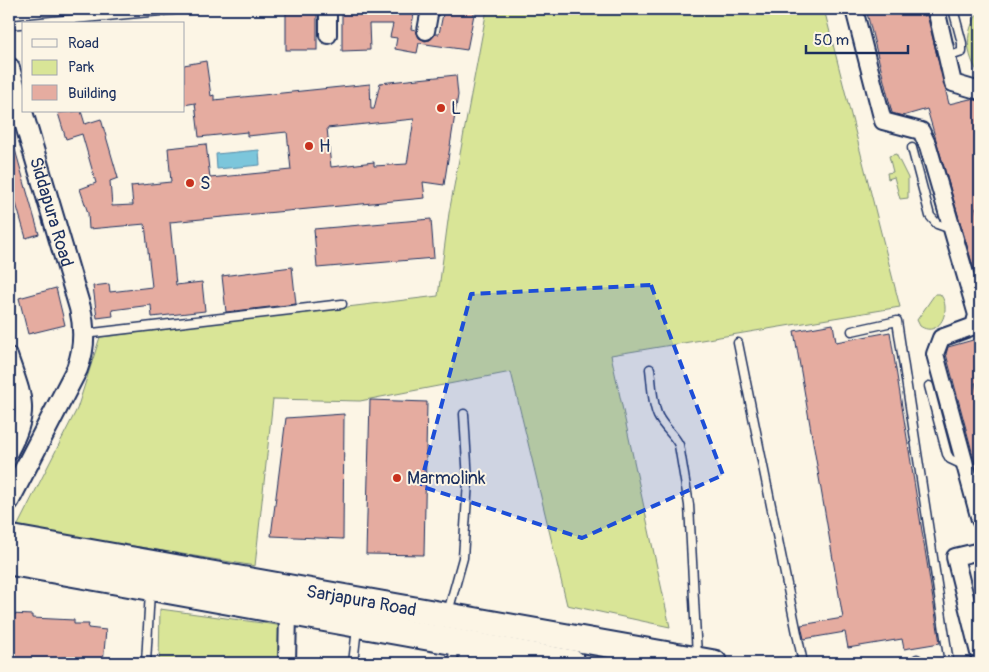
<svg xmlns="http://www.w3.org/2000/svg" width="989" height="672" font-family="Pangolin,sans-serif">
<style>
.green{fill:#d9e597;stroke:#7a8a7a}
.water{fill:#7bc6db;stroke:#558aa9}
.building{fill:#e5aca0;stroke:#1b2f5e;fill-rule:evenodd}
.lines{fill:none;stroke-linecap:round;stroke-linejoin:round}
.service-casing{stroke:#1b2f5e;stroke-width:11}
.minor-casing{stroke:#1b2f5e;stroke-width:20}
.tertiary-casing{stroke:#1b2f5e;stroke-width:24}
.primary-casing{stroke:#1b2f5e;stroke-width:29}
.service{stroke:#fcf5e5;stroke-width:8}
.minor{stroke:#fcf5e5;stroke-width:16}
.tertiary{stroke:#fcf5e5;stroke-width:20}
.primary{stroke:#fcf5e5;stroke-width:25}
.marked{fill:#1d4ed8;fill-opacity:0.2;stroke:#1d4ed8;stroke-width:4;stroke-dasharray:10 6;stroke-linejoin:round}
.poi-dot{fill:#c8321e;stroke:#fcf5e5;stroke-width:2}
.labels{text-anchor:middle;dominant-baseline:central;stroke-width:4;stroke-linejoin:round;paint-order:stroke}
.poi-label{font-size:18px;fill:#1b2f5e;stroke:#fcf5e5;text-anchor:start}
.street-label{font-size:18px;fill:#1b2f5e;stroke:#fcf5e5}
</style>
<rect width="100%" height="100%" fill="#fcf5e5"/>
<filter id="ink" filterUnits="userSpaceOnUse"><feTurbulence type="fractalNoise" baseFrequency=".02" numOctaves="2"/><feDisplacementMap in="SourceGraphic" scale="10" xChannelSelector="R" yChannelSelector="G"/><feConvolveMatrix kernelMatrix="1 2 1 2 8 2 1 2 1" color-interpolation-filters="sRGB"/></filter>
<g filter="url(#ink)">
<!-- green -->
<g class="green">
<polygon points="487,9 824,9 900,307 611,355 670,627 567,605 511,372 360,401 273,399 255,566 17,527 77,409 100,337 438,296 449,213"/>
<path d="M980 11V75C965 55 964 30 980 11Z"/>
<polygon points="896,154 908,178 908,198 900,199 894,177 888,179 887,173 893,172 889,156"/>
<path d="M935 294H940C953 309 939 339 920 326L917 320Z"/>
<polygon points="160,609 284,626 283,663 159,663"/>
</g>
<!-- water -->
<polygon class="water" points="259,150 260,165 217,169 216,154"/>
<!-- building -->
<g class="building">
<rect x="286" y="9" width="31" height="41"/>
<polygon points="342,9 415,9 411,29 416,30 419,38 425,41 430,40 435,34 439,34 444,9 475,9 467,50 419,43 417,53 395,49 397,38 390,37 393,24 369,24 370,50 342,51"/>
<polygon points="866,9 922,9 924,16 927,15 949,104 970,99 980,101 980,207 976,208 980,224 980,290 927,109 903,116 892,113"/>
<path d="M206 61 211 96 214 95V100L370 84 371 109H374L380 83 456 75 458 95 444 185 423 182 425 198 170 222 176 285 202 282 205 311 152 317 151 305 112 310 113 316 97 318 93 286 109 284 110 292 152 287 145 224 89 229 88 213 80 189 96 183 82 134 66 139 58 113 81 111 85 124 101 119 118 178 110 181 112 206 133 205 131 186 171 182 168 148 206 144 210 178 291 170 287 132 247 136V132L199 137 195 103 184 105V65ZM414 119 407 164 374 166V162L331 167 327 128Z"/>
<polygon points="12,139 39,234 26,238 9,179 9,140"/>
<polygon points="431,219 434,258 317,268 314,229"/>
<polygon points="292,267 296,304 226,312 222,276"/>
<polygon points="56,288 65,325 28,334 19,298"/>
<polygon points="833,324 836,342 890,332 940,643 904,649 902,639 848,648 845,632 804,639 801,625 843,618 794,331"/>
<polygon points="980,338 980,383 975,383 980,402 980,473 978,474 946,354 948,347"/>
<polygon points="370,400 427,402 424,555 366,554"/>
<polygon points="344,414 343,539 271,536 286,418"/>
<polygon points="10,614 32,615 32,618 74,620 74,624 89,624 88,628 106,630 103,663 9,663"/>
</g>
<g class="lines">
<defs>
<g id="service">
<polyline points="842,9 855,15"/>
<polyline points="9,25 182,9"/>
<polyline points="947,57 962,52 962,43 953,9"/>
<polyline points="912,148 930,216 937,224 951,229"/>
<polyline points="852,331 897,321 949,663"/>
<polyline points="84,334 342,304"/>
<polyline points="738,343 803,663"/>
<path d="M650 369C652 384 652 403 658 416 664 428 674 434 679 445L689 505 697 656"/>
<polyline points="929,386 947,454 950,459 965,466"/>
<polyline points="448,612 463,558 468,481 464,414"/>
<polyline points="146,663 150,591"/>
<polyline points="353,663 357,628"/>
<polyline points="453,663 454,644"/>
<polyline points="463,663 465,648"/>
<polyline points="917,663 917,659"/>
</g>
<g id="minor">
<polyline points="328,9 328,35"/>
<polyline points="854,9 883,121 921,131 928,146 977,315 974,326 941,338 935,354 980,520"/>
<polyline points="936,9 953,83 980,91"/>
<polyline points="426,31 430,9"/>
<path d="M9 356C23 397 32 411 9 452"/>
<polyline points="980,551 955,557 980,657"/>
<polyline points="287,663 288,612"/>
</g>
<g id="tertiary">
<path id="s1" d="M9 68 80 308C85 329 85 348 77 369L9 500"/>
</g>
<g id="primary">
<path id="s2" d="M9 538 714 663"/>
<polyline points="9,562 573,663"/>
</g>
</defs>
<!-- service casing -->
<use href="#service" class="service-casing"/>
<!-- minor casing -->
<use href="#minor" class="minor-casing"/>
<!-- tertiary casing -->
<use href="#tertiary" class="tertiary-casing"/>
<!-- primary casing -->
<use href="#primary" class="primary-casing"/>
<!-- service -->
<use href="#service" class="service"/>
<!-- minor -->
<use href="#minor" class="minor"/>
<!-- tertiary -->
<use href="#tertiary" class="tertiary"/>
<!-- primary -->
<use href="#primary" class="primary"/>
</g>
</g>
<!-- marked area -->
<path class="marked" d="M651 285 723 475 582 538 420 486 471 294Z"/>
<!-- markers -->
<g class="poi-dot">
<circle cx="441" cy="108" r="5"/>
<circle cx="309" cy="146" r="5"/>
<circle cx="190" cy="183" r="5"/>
<circle cx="397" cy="478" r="5"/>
</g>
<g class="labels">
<!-- poi labels -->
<g class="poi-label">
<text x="451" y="108">L</text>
<text x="319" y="146">H</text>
<text x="200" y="183">S</text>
<text x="407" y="478">Marmolink</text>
</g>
<!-- street labels -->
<g class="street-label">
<text stroke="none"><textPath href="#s1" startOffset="150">Siddapura Road</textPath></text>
<text stroke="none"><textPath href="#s2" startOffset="358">Sarjapura Road</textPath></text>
</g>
</g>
<!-- margin -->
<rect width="989" height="672" fill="none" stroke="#fcf5e5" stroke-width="30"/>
<rect x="15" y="15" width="959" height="642" fill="none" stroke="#1b2f5e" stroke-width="2" filter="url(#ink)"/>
<!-- legend -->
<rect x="22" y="22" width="162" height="90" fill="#fcf5e5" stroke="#a2a6af"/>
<rect x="32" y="39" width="25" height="8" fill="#fcf5e5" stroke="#a2a6af"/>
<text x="68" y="48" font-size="15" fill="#1b2f5e">Road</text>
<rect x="32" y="60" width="25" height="15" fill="#d9e597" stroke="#a2a6af"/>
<text x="68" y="72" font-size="15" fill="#1b2f5e">Park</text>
<rect x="32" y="85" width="25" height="15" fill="#e5aca0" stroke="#a2a6af"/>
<text x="68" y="98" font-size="15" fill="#1b2f5e">Building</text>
<!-- scale -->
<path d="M806 45v8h102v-8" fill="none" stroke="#1b2f5e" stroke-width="2.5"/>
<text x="814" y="45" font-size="15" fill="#1b2f5e" stroke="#fcf5e5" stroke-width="4" paint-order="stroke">50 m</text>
</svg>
